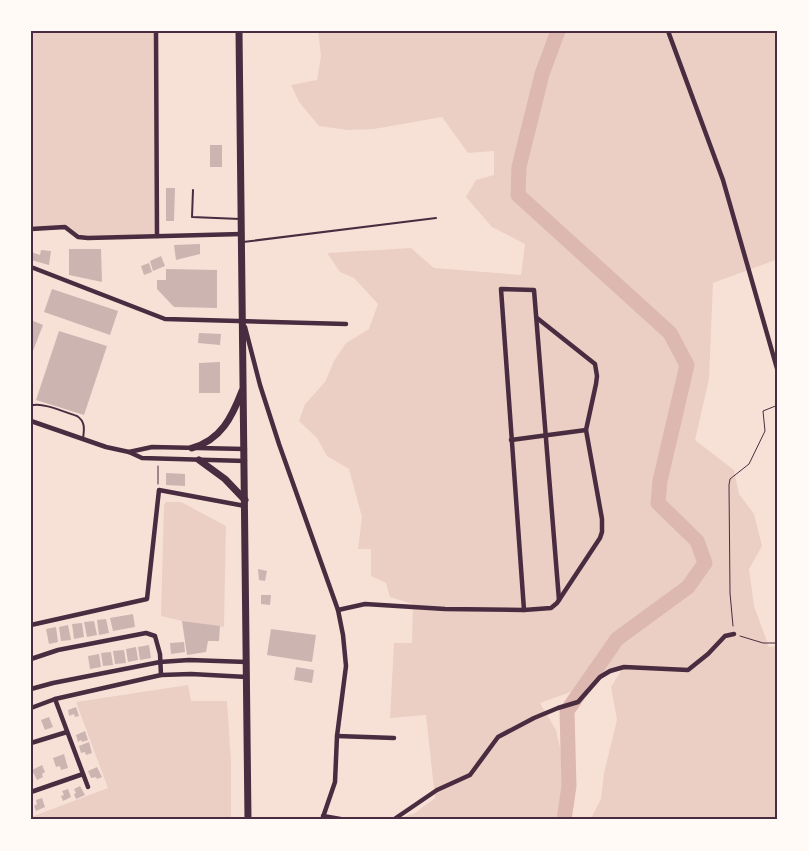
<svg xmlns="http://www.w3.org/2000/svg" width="809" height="851" font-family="'Varela Round',sans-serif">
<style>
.green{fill:#ebcfc5}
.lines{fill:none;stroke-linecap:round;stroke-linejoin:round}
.river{stroke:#dcb8b0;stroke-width:15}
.building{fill:#ccb4b1}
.path{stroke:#4a2c40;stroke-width:1}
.service{stroke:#4a2c40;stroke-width:2}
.minor{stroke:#4a2c40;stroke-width:4.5}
.trunk{stroke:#4a2c40;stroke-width:7}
.neatline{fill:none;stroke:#4a2c40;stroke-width:2}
</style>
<rect width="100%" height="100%" fill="#f7e1d7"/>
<!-- green -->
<g class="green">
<polygon points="31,31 154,31 156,234 79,237 67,229 31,230"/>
<polygon points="318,31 778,31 778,259 713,283 709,379 695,440 734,470 739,494 754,514 762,546 749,569 754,606 769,647 778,646 778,820 590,820 601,799 604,773 617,720 611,687 623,668 582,688 540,703 556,730 569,786 564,820 395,820 415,813 435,798 426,715 390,718 394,643 412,643 413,604 390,597 386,583 371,576 371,549 358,549 362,517 349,469 327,456 317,438 299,421 305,404 325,382 334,361 346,343 369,329 378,304 354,278 340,272 327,253 411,248 434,268 521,275 525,244 492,227 466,197 476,180 494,175 494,151 468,153 442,117 374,129 348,130 319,126 299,102 291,85 317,80 321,56"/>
<polygon points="166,502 181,502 226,526 224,627 182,621 161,616 164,505"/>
<polygon points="188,685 191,701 227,701 231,762 231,820 31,820 31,817 108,788 76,702"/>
</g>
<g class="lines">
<!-- river -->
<polyline class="river" points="558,31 542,74 519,167 518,195 670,333 687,365 660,481 658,503 697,541 705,563 688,587 617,639 567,711 569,786 564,820"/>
</g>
<!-- building -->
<g class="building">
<rect x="210" y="145" width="12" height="22"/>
<polygon points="166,188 175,188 174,221 166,221"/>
<polygon points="200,244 200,254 176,260 174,245"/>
<polygon points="69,249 101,249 102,282 69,275"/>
<polygon points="41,250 51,251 49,265 31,260 31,252 40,255"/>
<polygon points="161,256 165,266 153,271 150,261"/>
<polygon points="149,263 152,272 144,275 141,266"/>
<polygon points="166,269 217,270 217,308 174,307 157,289 157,280 166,280"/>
<polygon points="52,289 118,311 110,335 44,312"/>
<polygon points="31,320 43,325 31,356"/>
<polygon points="59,331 107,346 84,415 36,400"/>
<polygon points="199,333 221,334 220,345 198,343"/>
<polygon points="220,362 220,393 199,393 199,363"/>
<polygon points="166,473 185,474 185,486 166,485"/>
<polygon points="258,569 267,571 265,581 259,580"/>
<polygon points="261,595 271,595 270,605 261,604"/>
<polygon points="133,614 135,627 113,631 110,618"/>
<polygon points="106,619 109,633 99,635 97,620"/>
<polygon points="94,621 97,635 87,637 84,622"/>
<polygon points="182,621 220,626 219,641 208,641 206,652 187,655"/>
<polygon points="82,623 84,637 74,639 72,624"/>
<polygon points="68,625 71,640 61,641 59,627"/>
<polygon points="56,627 58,642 49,644 46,629"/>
<polygon points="271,629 316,635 312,662 267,655"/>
<polygon points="184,642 185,652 171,654 170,643"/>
<polygon points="149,645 151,658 140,660 138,647"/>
<polygon points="136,647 138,660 128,662 126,649"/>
<polygon points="124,650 126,663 115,664 113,651"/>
<polygon points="111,652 113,665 103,666 101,653"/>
<polygon points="99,654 101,667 90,669 88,656"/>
<polygon points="296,667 314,670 312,683 294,680"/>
<polygon points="76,707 79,716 75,717 74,714 69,716 68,710"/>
<polygon points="49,717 53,727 45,730 41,720"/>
<polygon points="85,731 88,740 82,742 81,740 78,742 76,735"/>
<polygon points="89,742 92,753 86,755 85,752 81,753 79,746"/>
<polygon points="64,754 68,768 61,770 60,766 56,767 53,758"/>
<polygon points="42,765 45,772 42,774 43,777 37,780 32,770"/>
<polygon points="97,767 102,777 97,779 96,777 91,778 88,771"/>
<polygon points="80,786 85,795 76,799 74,794 76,793 74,789"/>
<polygon points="68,789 71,797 63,801 61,796 64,795 62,791"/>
<polygon points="42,798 45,807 36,811 34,806 37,804 36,800"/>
</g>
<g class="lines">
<!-- path -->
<g class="path">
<polyline points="158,466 158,484"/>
<polyline points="733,626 730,593 729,485 730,479 749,464 765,431 763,411 778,405"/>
<polyline points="740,636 763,643 778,643"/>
</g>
<!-- service -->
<g class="service">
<polyline points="193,190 192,217 240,219"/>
<polyline points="243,242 436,218"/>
<path d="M31 406C40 401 67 413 77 416 86 422 84 430 83 439"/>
</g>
<!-- minor -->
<g class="minor">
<polyline points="156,31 157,236"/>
<polyline points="668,31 723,180 778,372"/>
<polyline points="31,229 65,227 78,237 88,238 242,234"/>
<polyline points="31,267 165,319 346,324"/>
<polyline points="245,327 260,385 279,444 338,610 343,635 346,666 337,736 335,782 322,820"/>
<polyline points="31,421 106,447 129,452 142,458 245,461"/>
<polyline points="511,440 586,430"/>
<polyline points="129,452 152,447 245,449"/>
<polyline points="338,610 365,604 445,609 524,610 551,608 557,603 600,538 602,532 602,519 586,430 596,384 597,376 595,364 537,318"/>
<polyline points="524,610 501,289 534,290 559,600"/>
<polyline points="31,625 147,599 159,490 245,506"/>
<polyline points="31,659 58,650 146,633 155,636 160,654 161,675"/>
<polyline points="31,689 53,683 160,662 189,660 247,662"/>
<polyline points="55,699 88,787"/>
<polyline points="31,708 55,699 161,675 191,674 247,677"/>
<polyline points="337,736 394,738"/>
<polyline points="31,743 67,732"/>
<polyline points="31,792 83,774"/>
<polyline points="323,816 346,820"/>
<polyline points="393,820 437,790 470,775 498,737 534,718 558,708 578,702 600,677 610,671 624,667 688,670 708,654 725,636 734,634"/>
</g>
<!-- trunk -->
<g class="trunk">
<polyline points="239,31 248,820"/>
<path d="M192 448C221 440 232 417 242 391"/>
<polyline points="199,460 225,479 245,500"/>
</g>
</g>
<!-- border -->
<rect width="809" height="851" fill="none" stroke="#fffaf5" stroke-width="65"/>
<rect x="32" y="32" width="744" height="786" class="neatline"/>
</svg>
